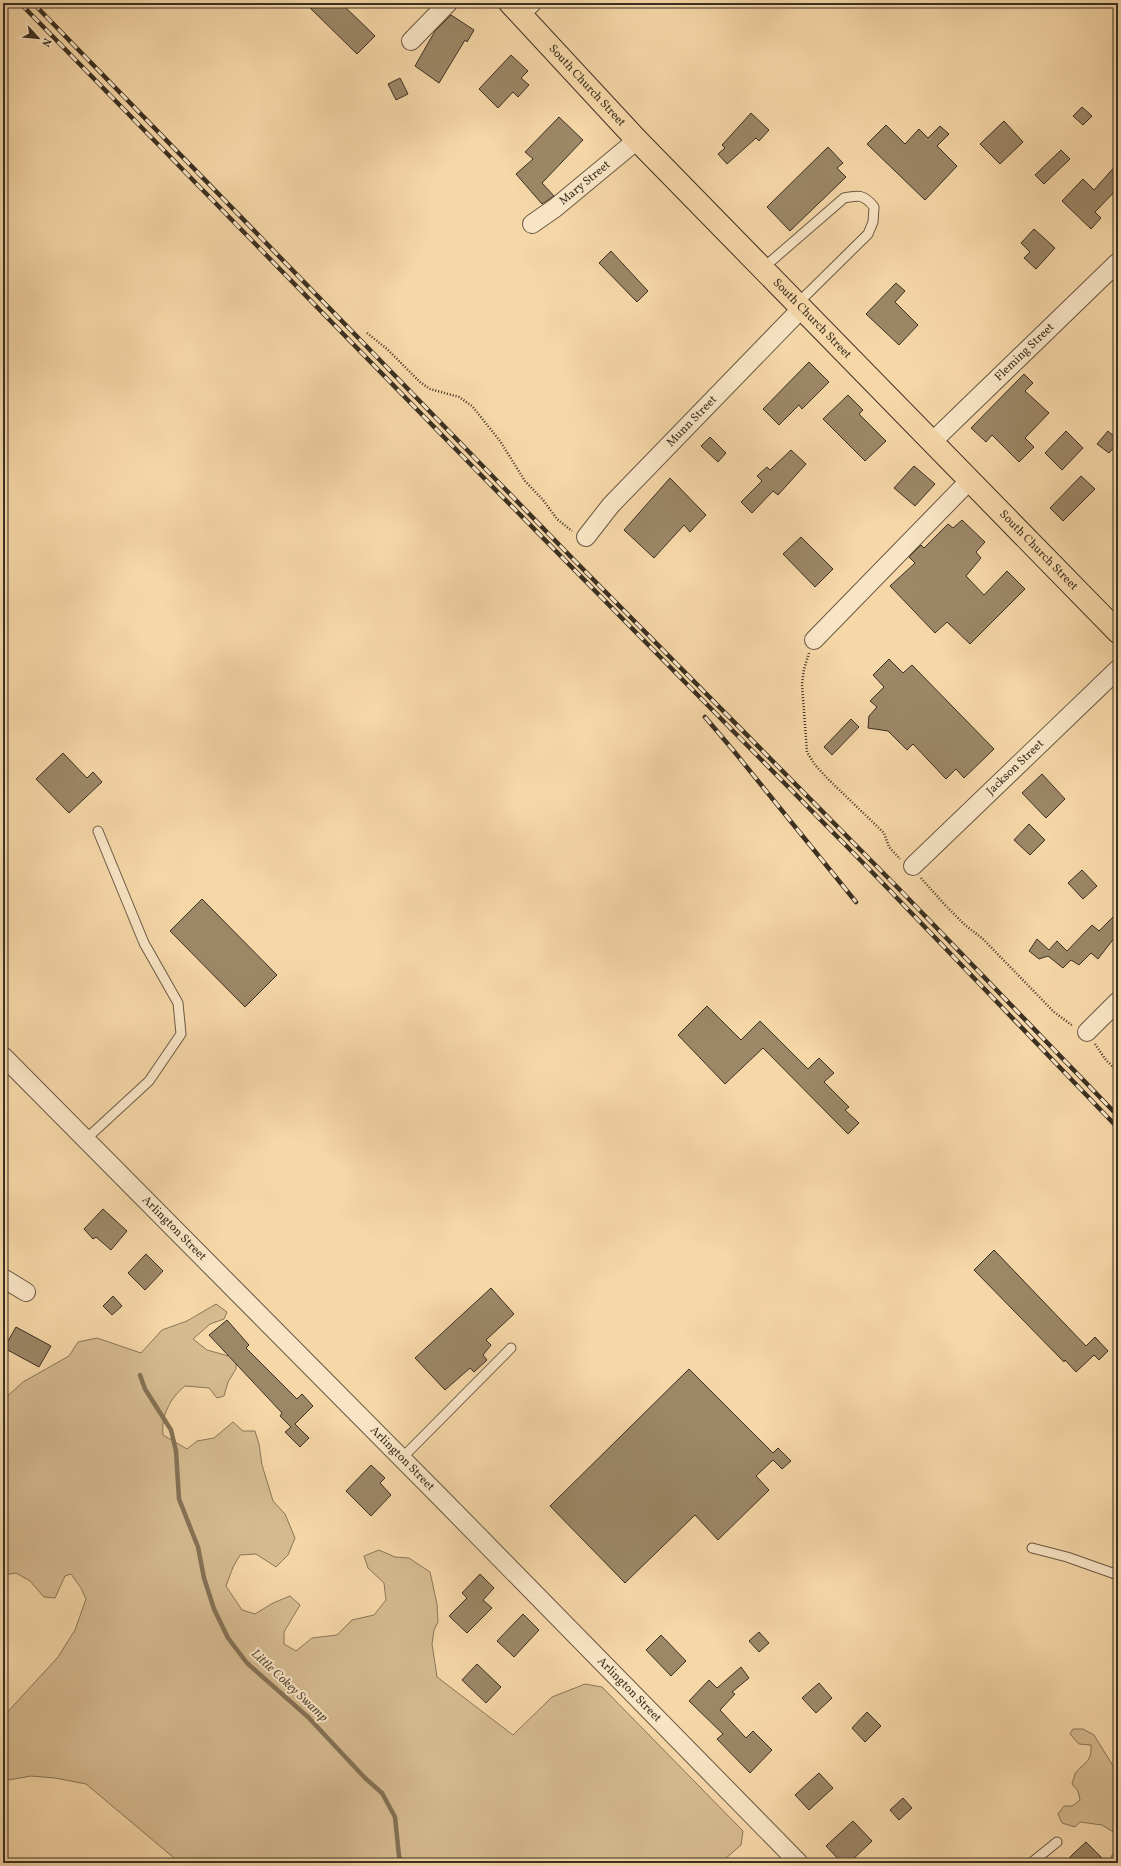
<svg xmlns="http://www.w3.org/2000/svg" width="1121" height="1866" font-family="Vollkorn,serif">
<style>
.green{fill:#d6bb91;stroke:#887659}
.lines{fill:none;stroke-linecap:round;stroke-linejoin:round}
.stream{stroke:#857256;stroke-width:4.5}
.building{fill:#9c8767;stroke:#3b3021}
.lane-casing{stroke:#6a5a43;stroke-width:11}
.street-casing{stroke:#6a5a43;stroke-width:20}
.primary-casing{stroke:#3b3021;stroke-width:24}
.path{stroke:#3b3021;stroke-width:2.5;stroke-dasharray:1 2;stroke-linecap:butt}
.lane{stroke:#f9e5c6;stroke-width:9}
.street{stroke:#f9e5c6;stroke-width:18}
.primary{stroke:#f6d7a8;stroke-width:22}
.rail-casing{stroke:#3b3021;stroke-width:4.5}
.rail{stroke:#f9e5c6;stroke-width:3;stroke-dasharray:9;stroke-linecap:butt}
.labels{text-anchor:middle;dominant-baseline:central;stroke-width:4;stroke-linejoin:round;paint-order:stroke}
.street-label{font-size:12px;fill:#3b3021;stroke:#f9e5c6}
.water-label{font-size:13px;font-style:italic;fill:#5a4c37;stroke:#f9e5c6}
</style>
<rect width="100%" height="100%" fill="#f6d7a8"/>
<filter id="stains"><feTurbulence type="fractalNoise" baseFrequency=".005" numOctaves="4"/><feColorMatrix values="0 0 0 0 .2 0 0 0 0 .09 0 0 0 0 .02 0 0 0 .5 -.17"/></filter>
<radialGradient id="worn" r=".72"><stop offset=".6" stop-color="#630" stop-opacity="0"/><stop offset="1" stop-color="#630" stop-opacity=".3"/></radialGradient>
<!-- green -->
<g class="green">
<path d="M216 1304 227 1312 224 1319 210 1324 193 1339 207 1350 236 1358V1369L228 1382 224 1396 217 1398 209 1388 185 1386C170 1398 161 1416 163 1435L187 1449 197 1441 214 1438 233 1422 243 1431H255L259 1444 262 1465 273 1501 285 1514 295 1538 288 1555 276 1567 256 1554 240 1555 233 1567 226 1586 242 1610 255 1614 273 1603 290 1596 300 1605 284 1632V1644L296 1651 312 1638 337 1635 352 1620 374 1615 386 1600 384 1583 368 1568 364 1556 379 1550 395 1557 409 1558 430 1572 437 1604 438 1622 434 1630 432 1644 437 1677 513 1735 552 1697 585 1684 602 1687 743 1831 741 1845 725 1859 698 1863H688L669 1859 664 1863H180L86 1784 55 1778 31 1776 3 1781V1717L58 1657 75 1630 86 1599 81 1588 71 1574 65 1576 55 1598 44 1597 30 1581 16 1573 3 1575V1454L8 1441 3 1437V1400L23 1382 69 1356 78 1342 97 1338 141 1353 162 1330 187 1321Z"/>
<path d="M1073 1729H1083L1094 1735 1118 1774V1828L1115 1833 1102 1825 1080 1822 1075 1827 1062 1823 1058 1814 1064 1806H1072L1080 1800 1078 1791 1072 1784C1073 1781 1074 1777 1075 1774 1083 1762 1092 1764 1091 1745L1079 1744 1070 1734Z"/>
<polygon points="1118,1853 1118,1863 1109,1863 1112,1855"/>
</g>
<g class="lines">
<!-- stream -->
<polyline class="stream" points="140,1375 145,1389 171,1430 176,1451 179,1499 198,1547 204,1578 214,1609 228,1638 247,1663 308,1717 365,1778 382,1793 395,1817 399,1856 402,1863"/>
</g>
<!-- building -->
<g class="building">
<polygon points="305,3 341,3 375,36 357,54"/>
<polygon points="451,15 474,30 467,42 465,40 439,83 415,66 435,31"/>
<polygon points="511,55 528,71 521,78 529,85 518,97 513,92 498,108 479,89"/>
<polygon points="400,78 408,94 396,100 388,84"/>
<polygon points="1082,107 1092,116 1083,125 1073,116"/>
<polygon points="751,113 769,130 759,141 756,138 727,164 718,154 725,148 722,145"/>
<polygon points="559,117 583,140 542,183 554,196 542,204 516,174 533,159 525,152"/>
<polygon points="1004,121 1023,142 1000,164 980,144"/>
<polygon points="886,125 905,144 919,129 928,138 940,126 949,134 937,146 957,166 925,200 867,144"/>
<polygon points="828,147 843,163 837,168 846,177 790,231 767,207"/>
<polygon points="1061,150 1070,159 1044,184 1035,175"/>
<polygon points="1118,163 1118,188 1095,212 1101,218 1091,229 1062,201 1083,179 1094,190"/>
<polygon points="1034,229 1055,248 1036,269 1024,258 1030,252 1021,243"/>
<polygon points="611,251 648,291 637,302 599,263"/>
<polygon points="896,283 905,291 895,302 918,325 899,345 866,314"/>
<polygon points="809,362 829,382 802,409 799,405 779,425 763,409"/>
<polygon points="1024,374 1033,383 1025,391 1049,413 1025,438 1034,447 1019,462 992,435 986,442 971,428"/>
<polygon points="848,395 863,410 859,414 886,441 865,461 823,419"/>
<polygon points="1066,431 1083,448 1062,470 1045,453"/>
<polygon points="1108,431 1118,440 1118,443 1109,453 1097,444"/>
<polygon points="710,437 726,453 718,462 701,446"/>
<polygon points="791,450 806,464 778,495 773,491 752,513 741,502 762,481 757,476 767,467 770,470"/>
<polygon points="914,466 935,484 915,506 894,488"/>
<polygon points="1081,476 1095,489 1063,521 1050,508"/>
<polygon points="670,478 706,515 690,532 684,525 654,558 624,530"/>
<polygon points="962,520 985,542 976,552 981,558 966,576 984,595 1007,571 1025,589 970,644 947,622 935,633 890,586 915,563 909,557 921,545 924,548 948,524 953,528"/>
<polygon points="801,537 833,569 815,587 783,554"/>
<polygon points="889,659 903,673 912,665 994,749 964,778 956,769 946,779 913,744 907,750 888,731 868,728 869,716 877,707 870,701 884,687 873,675"/>
<polygon points="851,719 859,727 832,755 824,747"/>
<polygon points="63,753 87,778 93,772 102,782 69,813 36,779"/>
<polygon points="1042,774 1065,799 1046,818 1022,793"/>
<polygon points="1029,824 1045,840 1030,855 1014,840"/>
<polygon points="1082,870 1097,886 1083,899 1068,883"/>
<polygon points="202,899 277,975 245,1007 170,931"/>
<polygon points="1118,912 1118,933 1098,959 1091,953 1079,965 1071,960 1063,968 1048,956 1039,959 1029,951 1037,939 1049,950 1057,941 1067,951 1092,925 1099,931"/>
<polygon points="707,1006 741,1040 760,1021 808,1069 819,1058 834,1073 824,1082 849,1107 845,1110 859,1123 848,1134 763,1048 725,1084 678,1035"/>
<polygon points="103,1209 127,1231 111,1250 96,1237 93,1239 84,1229"/>
<polygon points="994,1250 1086,1346 1095,1337 1108,1351 1099,1360 1094,1355 1076,1372 1065,1360 1064,1362 974,1270"/>
<polygon points="146,1254 163,1271 145,1290 128,1273"/>
<polygon points="491,1288 514,1314 486,1340 491,1345 483,1355 487,1360 474,1372 470,1368 445,1390 415,1358"/>
<polygon points="113,1296 122,1306 112,1315 103,1306"/>
<polygon points="227,1320 249,1345 246,1348 297,1399 302,1394 313,1406 295,1424 309,1438 300,1447 285,1432 291,1427 280,1416 282,1413 209,1335"/>
<polygon points="16,1327 51,1346 39,1367 4,1348"/>
<polygon points="689,1369 773,1453 778,1448 791,1461 782,1469 773,1460 756,1476 769,1490 718,1540 695,1515 625,1583 550,1506"/>
<polygon points="371,1465 385,1478 380,1483 391,1495 371,1516 346,1491"/>
<polygon points="480,1574 494,1588 483,1600 492,1608 467,1633 449,1616 467,1598 462,1593"/>
<polygon points="523,1614 539,1630 514,1657 497,1641"/>
<polygon points="759,1632 769,1643 759,1652 749,1641"/>
<polygon points="661,1635 686,1661 671,1676 646,1650"/>
<polygon points="477,1664 501,1687 486,1703 462,1680"/>
<polygon points="741,1667 749,1678 732,1692 735,1694 720,1710 746,1738 753,1731 772,1750 750,1773 717,1739 723,1734 689,1701 709,1680 717,1688"/>
<polygon points="819,1683 832,1698 816,1713 802,1698"/>
<polygon points="867,1712 881,1726 865,1742 852,1728"/>
<polygon points="819,1773 833,1788 809,1810 795,1795"/>
<polygon points="903,1798 912,1808 899,1820 890,1810"/>
<polygon points="853,1821 872,1841 849,1863 842,1863 826,1846"/>
<polygon points="1086,1842 1107,1863 1065,1863 1072,1855"/>
</g>
<g class="lines">
<defs>
<g id="lane">
<path d="M762 269 844 198C858 195 864 194 874 207L873 222 868 234 797 304"/>
<polyline points="86,1139 149,1081 181,1034 178,1003 144,943 98,831"/>
<polyline points="402,1458 511,1348"/>
<polyline points="1032,1548 1067,1557 1118,1575"/>
<polyline points="1031,1863 1057,1842"/>
</g>
<g id="street">
<polyline points="521,14 532,3"/>
<polyline points="411,41 448,3"/>
<path id="s1" d="M532 224 555 208 637 140"/>
<path id="s2" d="M932 442 1118 262"/>
<path id="s3" d="M586 537 611 505 801 309"/>
<polyline points="814,640 969,481"/>
<path id="s4" d="M913 866 1118 669"/>
<polyline points="1087,1032 1118,1001"/>
<path id="s5" d="M3 1056 445 1502 799 1863"/>
<polyline points="3,1278 26,1292"/>
</g>
<g id="primary">
<path id="s6" d="M510 3 637 140 1118 632"/>
</g>
</defs>
<!-- lane casing -->
<use href="#lane" class="lane-casing"/>
<!-- street casing -->
<use href="#street" class="street-casing"/>
<!-- primary casing -->
<use href="#primary" class="primary-casing"/>
<!-- path -->
<g class="path">
<polyline points="367,333 387,349 420,382 430,389 459,397 472,406 500,441 525,481 543,500 557,519 572,531"/>
<polyline points="809,653 804,669 802,684 807,752 815,765 827,778 884,833 889,847 900,859"/>
<polyline points="921,878 945,905 965,925 983,939 1054,1012 1073,1026"/>
<polyline points="1095,1044 1106,1060 1118,1072"/>
</g>
<!-- lane -->
<use href="#lane" class="lane"/>
<!-- street -->
<use href="#street" class="street"/>
<!-- primary -->
<use href="#primary" class="primary"/>
<defs>
<g id="rail">
<polyline points="20,3 480,474 873,873 1118,1128"/>
<polyline points="33,3 574,560 901,891 1118,1116"/>
<polyline points="705,717 733,750 856,902"/>
</g>
</defs>
<!-- rail casing -->
<use href="#rail" class="rail-casing"/>
<!-- rail -->
<use href="#rail" class="rail"/>
</g>
<g class="labels">
<!-- street labels -->
<g class="street-label">
<text stroke="none"><textPath href="#s6" startOffset="113">South Church Street</textPath></text>
<text stroke="none"><textPath href="#s1" startOffset="67">Mary Street</textPath></text>
<text stroke="none"><textPath href="#s6" startOffset="437">South Church Street</textPath></text>
<text stroke="none"><textPath href="#s2" startOffset="129">Fleming Street</textPath></text>
<text stroke="none"><textPath href="#s3" startOffset="157">Munn Street</textPath></text>
<text stroke="none"><textPath href="#s6" startOffset="761">South Church Street</textPath></text>
<text stroke="none"><textPath href="#s4" startOffset="142">Jackson Street</textPath></text>
<text stroke="none"><textPath href="#s5" startOffset="243">Arlington Street</textPath></text>
<text stroke="none"><textPath href="#s5" startOffset="567">Arlington Street</textPath></text>
<text stroke="none"><textPath href="#s5" startOffset="891">Arlington Street</textPath></text>
</g>
<!-- water labels -->
<g class="water-label">
<text transform="translate(289 1686) rotate(43)">Little Cokey Swamp</text>
</g>
</g>
<!-- margin -->
<rect width="1121" height="1866" fill="none" stroke="#f6d7a8" stroke-width="16"/>
<rect x="4" y="4" width="1113" height="1858" fill="none" stroke="#3b3021" stroke-width="2"/>
<rect x="8" y="8" width="1105" height="1850" fill="none" stroke="#3b3021"/>
<!-- north arrow -->
<g transform="translate(38 38) rotate(117)" stroke="#f9e5c6" stroke-width="3" paint-order="stroke">
<path d="M0-3L7 15L0 10L-7 15Z" fill="#3b3021"/>
<text y="-6" font-size="11" font-weight="bold" text-anchor="middle" fill="#3b3021">N</text>
</g>
<rect width="100%" height="100%" filter="url(#stains)"/>
<rect width="100%" height="100%" fill="url(#worn)"/>
</svg>
